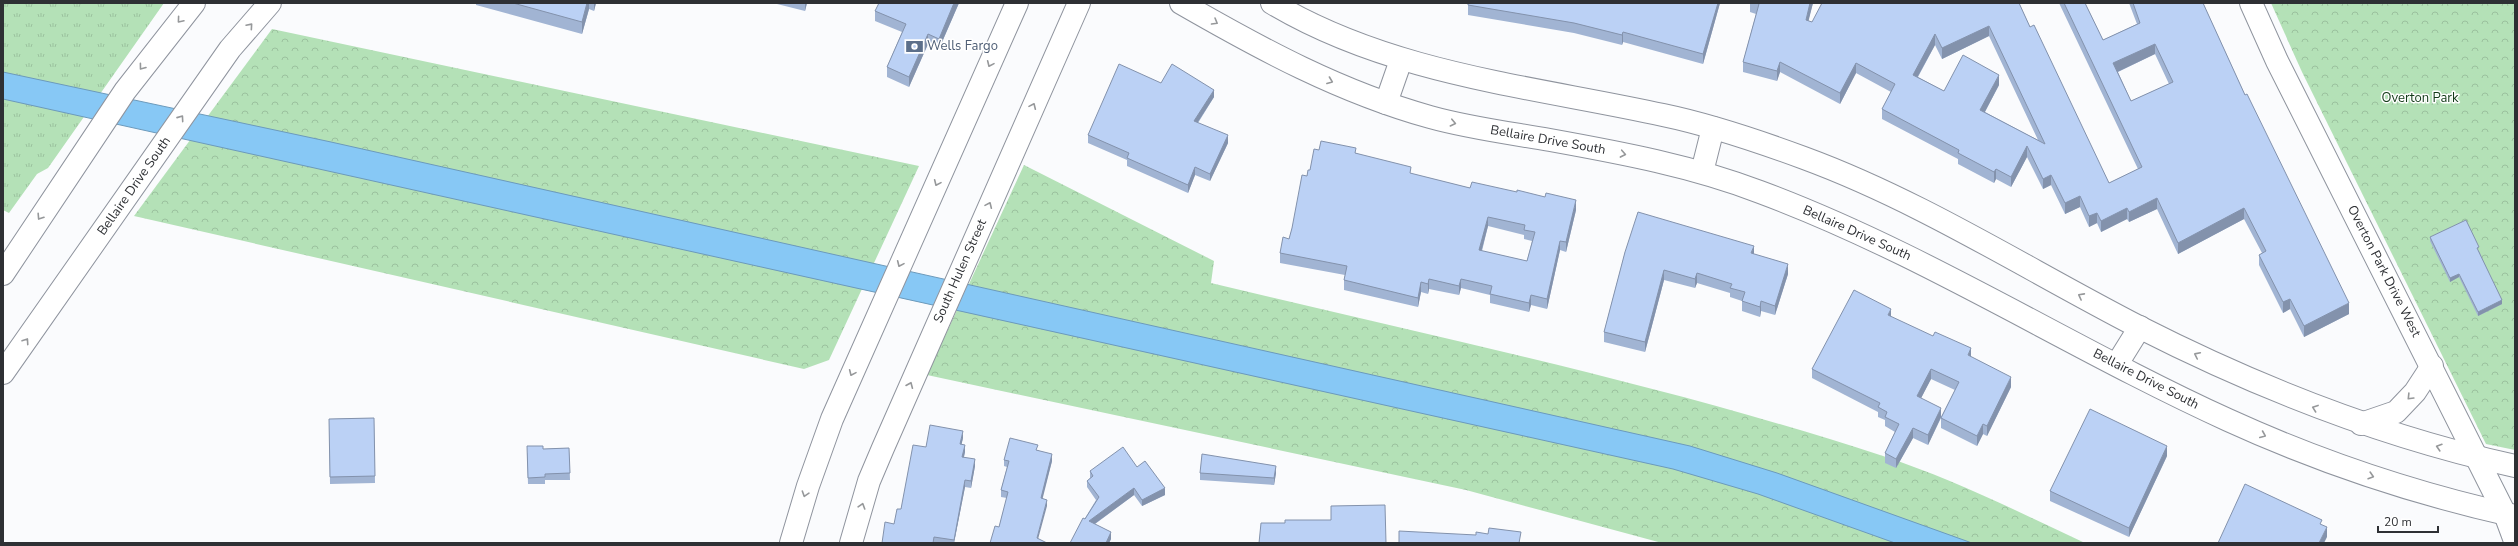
<svg xmlns="http://www.w3.org/2000/svg" width="2518" height="546" font-family="'Nunito Sans',sans-serif">
<style>
.grass{fill:url(#grass-tufts)}
.park{fill:url(#park-crowns)}
.water{fill:#87c8f5;stroke:#6c9abb}
.lines{fill:none;stroke-linecap:round;stroke-linejoin:round}
.minor-casing{stroke:#8f949e;stroke-width:24}
.major-casing{stroke:#8f949e;stroke-width:24}
.minor{stroke:#fff;stroke-width:22}
.major{stroke:#fff;stroke-width:22}
.wall{fill:#a1b4d3;fill-rule:evenodd}
.shaded-wall{fill:#8392ac}
.building{fill:#bbd1f5;stroke:#8392ac;fill-rule:evenodd}
.oneway{stroke:#96989a}
.labels{text-anchor:middle;dominant-baseline:central;stroke-width:3;stroke-linejoin:round;paint-order:stroke}
.service-label{font-size:13px;fill:#4e5e75;stroke:#fff;text-anchor:start}
.park-label{font-size:13px;fill:#123a18;stroke:#fff}
.street-label{font-size:13px;fill:#2e3034;stroke:#fff}
</style>
<defs>
<pattern id="grass-tufts" width="24" height="20" patternUnits="userSpaceOnUse"><rect width="24" height="20" fill="#b4e1b7"/><path d="M3 7l-1-3M5 7V3M7 7l1-3M15 17l-1-3M17 17v-4M19 17l1-3" fill="none" stroke="#9bc19e"/></pattern>
<pattern id="park-crowns" width="20" height="18" patternUnits="userSpaceOnUse"><rect width="20" height="18" fill="#b4e1b7"/><path d="M2 6a3 3 0 1 1 6 0M12 15a3 3 0 1 1 6 0" fill="none" stroke="#9bc19e"/></pattern>
</defs>
<rect width="100%" height="100%" fill="#fafbfd"/>
<!-- grass -->
<polygon class="grass" points="3,3 164,3 48,168 37,174 9,213 3,210"/>
<!-- park -->
<g class="park">
<polygon points="2271,3 2515,3 2515,450 2486,444 2302,72"/>
<polygon points="272,29 919,166 829,360 804,369 134,216"/>
<path d="M1024 165 1214 261 1211 283C1435 337 1663 384 1883 456 1953 479 2019 512 2085 543H1662L1466 490 927 375Z"/>
</g>
<!-- water -->
<polygon class="water" points="3,72 331,142 1690,446 1777,473 1972,543 1895,543 1758,494 1673,469 3,99"/>
<g class="lines">
<defs>
<polyline id="minor" points="2251,3 2277,61 2505,514 2515,541"/>
<g id="major">
<path d="M1181 3C1261 49 1340 92 1430 117 1469 128 1510 133 1550 140 1622 153 1692 166 1760 192 1924 253 2070 348 2228 420 2320 462 2416 494 2515 516"/>
<path d="M1272 3C1391 74 1530 86 1663 115 1711 125 1758 141 1804 158 1921 201 2028 270 2139 327 2259 388 2383 437 2515 466"/>
<polyline points="1386,103 1401,60"/>
<polyline points="1702,172 1713,128"/>
<polyline points="3,274 125,91 194,3"/>
<polyline points="2117,364 2140,327"/>
<polyline points="3,373 230,49 270,3"/>
<polyline points="2361,424 2396,412 2415,392 2432,366"/>
<polyline points="791,543 808,486 832,419 1017,3"/>
<polyline points="851,543 869,481 883,448 1079,3"/>
</g>
</defs>
<!-- minor casing -->
<use href="#minor" class="minor-casing"/>
<!-- major casing -->
<use href="#major" class="major-casing"/>
<!-- minor -->
<use href="#minor" class="minor"/>
<!-- major -->
<use href="#major" class="major"/>
</g>
<!-- wall -->
<g class="wall">
<polygon points="476,3 596,3 594,11 589,9 582,34 476,5"/>
<polygon points="773,3 807,3 805,11"/>
<polygon points="959,3 939,49 928,44 909,87 887,77 887,67 902,32 875,21 875,11"/>
<polygon points="1720,3 1703,64 1623,42 1622,45 1574,33 1468,15 1468,5"/>
<path d="M1750 3H1813L1808 21 1812 22 2020 3V5L2030 27 2109 183 2138 169 2059 3H2085L2103 40 2137 24 2129 3H2203L2245 95 2349 314 2304 337 2290 309 2283 313 2259 265V255L2262 253 2244 219 2178 254 2157 209 2129 222 2127 219 2101 232 2097 223 2089 227 2080 207 2065 214 2051 185 2043 189 2027 157 2011 187 1996 179 1994 183 1958 164V159L1882 119V109L1891 92 1856 73 1840 104 1780 72 1777 81 1743 72V62L1756 14 1750 12ZM1989 36 2038 140 1985 112 1999 85 1944 91 1918 77 1935 45 1942 59ZM2155 54 2169 84 2131 101 2118 72Z"/>
<polygon points="1161,83 1214,97 1198,123 1228,143 1210,181 1195,175 1188,193 1127,166 1127,160 1088,143 1088,135"/>
<path d="M1319 150 1356 153 1411 174 1470 188 1576 210 1566 252 1560 250 1547 309 1531 305 1529 312 1490 303V295L1461 288 1459 295 1429 289 1428 294 1421 292 1418 307 1344 290V280L1345 275 1280 263V253L1289 239 1307 176 1310 170ZM1488 226 1524 235V239L1532 241 1527 261 1482 251Z"/>
<polygon points="2430,237 2479,251 2502,304 2478,316 2459,277 2450,282 2430,241"/>
<polygon points="1625,252 1754,254 1788,274 1775,315 1761,311 1760,317 1742,311 1742,301 1730,297 1730,293 1697,283 1695,288 1664,280 1645,352 1604,342 1604,332"/>
<path d="M1891 317 1971 357 2011 387 1987 436 1983 434 1977 446 1941 428V418L1928 445 1913 438 1896 468 1885 463V453L1895 432 1885 426V420L1878 417V412L1812 378V369ZM1931 379 1955 390 1941 417 1921 398Z"/>
<polygon points="374,418 375,483 330,484 329,419"/>
<polygon points="963,438 961,445 965,452 964,457 975,466 971,488 965,487 954,543 882,543 894,524 901,509 926,447"/>
<polygon points="569,448 570,480 545,480 545,484 528,484 527,453 543,449"/>
<polygon points="1038,450 1052,461 1042,498 1047,506 999,527 1007,498 1001,497 1001,490 1007,467 1004,466 1004,460"/>
<polygon points="2167,456 2129,537 2050,501 2050,491"/>
<polygon points="1137,467 1165,495 1142,506 1134,495 1095,524 1111,539 1109,543 1070,543 1096,500 1087,487 1087,481 1090,478 1090,471"/>
<polygon points="1200,473 1276,473 1274,485 1200,480"/>
</g>
<!-- shaded-wall -->
<g class="shaded-wall">
<polygon points="587,3 589,3 589,9 582,34 582,22"/>
<polygon points="594,3 596,3 594,11"/>
<polygon points="805,3 807,3 805,11"/>
<polygon points="954,3 959,3 939,49 939,39"/>
<polygon points="1718,3 1720,3 1703,64 1703,54"/>
<polygon points="1810,3 1813,3 1806,31 1806,20"/>
<polygon points="1989,26 1989,36 1942,59 1942,48"/>
<polygon points="1623,32 1623,42 1622,45 1622,35"/>
<polygon points="928,34 928,44 909,87 909,77"/>
<polygon points="1935,34 1935,45 1913,85 1913,75"/>
<polygon points="2155,44 2155,54 2113,74 2113,63"/>
<polygon points="1780,62 1780,72 1777,81 1777,71"/>
<polygon points="1856,63 1856,73 1840,104 1840,93"/>
<polygon points="1999,75 1999,85 1980,121 1980,110"/>
<polygon points="1214,90 1214,97 1194,128 1194,121"/>
<polygon points="1228,135 1228,143 1210,181 1210,174"/>
<polygon points="2027,146 2027,157 2011,187 2011,177"/>
<polygon points="1195,167 1195,175 1188,193 1188,185"/>
<polygon points="1996,169 1996,179 1994,183 1994,172"/>
<polygon points="2051,175 2051,185 2043,189 2043,179"/>
<polygon points="2080,196 2080,207 2065,214 2065,203"/>
<polygon points="2157,198 2157,209 2129,222 2129,212"/>
<polygon points="1576,200 1576,210 1566,252 1566,242"/>
<polygon points="2127,208 2127,219 2101,232 2101,221"/>
<polygon points="2244,208 2244,219 2178,254 2178,243"/>
<polygon points="2097,213 2097,223 2089,227 2089,216"/>
<polygon points="1488,217 1488,226 1479,260 1479,250"/>
<polygon points="1560,241 1560,250 1547,309 1547,299"/>
<polygon points="1754,246 1754,256 1751,253"/>
<polygon points="1788,264 1788,274 1775,315 1775,306"/>
<polygon points="1664,270 1664,280 1645,352 1645,342"/>
<polygon points="1697,273 1697,283 1695,288 1695,279"/>
<polygon points="2459,274 2459,277 2450,282 2450,278"/>
<polygon points="1429,279 1429,289 1428,294 1428,284"/>
<polygon points="1461,279 1461,288 1459,295 1459,286"/>
<polygon points="1421,282 1421,292 1418,307 1418,298"/>
<polygon points="1531,295 1531,305 1529,312 1529,303"/>
<polygon points="2290,299 2290,309 2283,313 2283,302"/>
<polygon points="2502,300 2502,304 2478,316 2478,312"/>
<polygon points="1761,301 1761,311 1760,317 1760,307"/>
<polygon points="2349,303 2349,314 2304,337 2304,326"/>
<polygon points="1891,309 1891,318 1888,315"/>
<polygon points="1971,348 1971,358 1968,355"/>
<polygon points="1931,369 1931,379 1917,406 1917,396"/>
<polygon points="2011,377 2011,387 1987,436 1987,426"/>
<polygon points="1941,408 1941,417 1928,445 1928,435"/>
<polygon points="1983,424 1983,434 1977,446 1977,436"/>
<polygon points="1913,428 1913,438 1896,468 1896,459"/>
<polygon points="963,431 963,438 960,451 960,444"/>
<polygon points="965,445 965,452 962,464 962,457"/>
<polygon points="2167,446 2167,456 2129,537 2129,528"/>
<polygon points="1052,454 1052,461 1041,505 1041,498"/>
<polygon points="975,459 975,466 971,488 971,481"/>
<polygon points="1276,466 1276,473 1274,485 1274,478"/>
<polygon points="965,480 965,487 954,543 954,540"/>
<polygon points="1134,488 1134,495 1089,528 1089,521"/>
<polygon points="1165,488 1165,495 1142,506 1142,500"/>
<polygon points="1047,500 1047,506 1037,543 1037,538"/>
<polygon points="2327,527 2327,537 2324,543 2319,543"/>
<polygon points="1111,532 1111,539 1109,543 1106,543"/>
</g>
<!-- building -->
<g class="building">
<polygon points="513,3 587,3 582,22"/>
<polygon points="879,3 954,3 939,39 928,34 909,77 887,67 906,24 875,11"/>
<polygon points="1468,3 1718,3 1703,54 1623,32 1622,35 1574,23 1468,5"/>
<path d="M1756 3H1810L1806 20 1812 22 1822 3H2019L2030 27 2034 25 2109 183 2142 167 2064 3H2085L2103 40 2140 23 2133 3H2203L2245 95 2247 94 2349 303 2304 326 2290 299 2283 302 2259 255 2266 251 2244 208 2178 243 2157 198 2129 212 2127 208 2101 221 2097 213 2089 216 2080 196 2065 203 2051 175 2043 179 2027 146 2011 177 1996 169 1994 172 1958 153 1959 150 1882 109 1895 84 1856 63 1840 93 1780 62 1777 71 1743 62 1759 4ZM1989 26 2045 144 1980 110 1999 75 1963 55 1944 91 1913 75 1935 34 1942 48ZM2155 44 2173 82 2131 101 2113 63Z"/>
<polygon points="1119,64 1161,83 1172,64 1214,90 1194,121 1228,135 1210,174 1195,167 1188,185 1127,158 1129,153 1088,135"/>
<path d="M1321 141 1356 148 1355 153 1411 167 1410 173 1470 188 1472 182 1517 192V190L1545 197 1546 193 1576 200 1566 242 1560 241 1547 299 1531 295 1529 303 1490 294 1492 286 1461 279 1459 286 1429 279 1428 284 1421 282 1418 298 1344 280 1347 266 1280 253 1283 237 1289 239 1292 228 1302 175 1307 176 1308 170H1310L1314 149 1319 150ZM1488 217 1525 225 1524 230 1535 232 1527 261 1479 250Z"/>
<polygon points="1638,212 1754,246 1751,253 1788,264 1775,306 1761,301 1760,307 1742,301 1745,292 1730,288 1732,284 1697,273 1695,279 1664,270 1645,342 1604,332 1625,252"/>
<polygon points="2466,220 2479,247 2477,248 2502,300 2478,312 2459,274 2450,278 2430,237"/>
<polygon points="1854,290 1891,309 1888,315 1933,336 1935,332 1971,348 1968,355 2011,377 1987,426 1983,424 1977,436 1941,418 1959,382 1931,369 1917,396 1941,408 1928,435 1913,428 1896,459 1885,453 1899,424 1885,417 1887,412 1878,407 1880,403 1812,369"/>
<polygon points="2090,409 2167,446 2129,528 2050,491"/>
<polygon points="374,418 375,476 330,477 329,419"/>
<polygon points="930,425 963,431 960,444 965,445 962,457 975,459 971,481 965,480 954,540 934,537 933,543 882,543 885,522 894,524 897,509 901,509 913,445 926,447"/>
<polygon points="1010,438 1038,445 1036,450 1052,454 1041,498 1047,500 1037,538 1047,543 990,543 995,526 999,527 1008,492 1001,490 1009,461 1004,460"/>
<polygon points="527,446 543,446 543,449 569,448 570,473 545,474 545,477 528,478"/>
<polygon points="1123,447 1137,467 1145,461 1165,488 1142,500 1134,488 1089,521 1111,532 1106,543 1070,543 1083,518 1085,519 1099,497 1087,481 1093,476 1090,471"/>
<polygon points="1202,454 1276,466 1274,478 1200,473"/>
<polygon points="2245,484 2322,520 2320,524 2327,527 2319,543 2218,543"/>
<polygon points="1385,505 1386,543 1259,543 1261,523 1285,523 1285,520 1331,520 1331,506"/>
<polygon points="1489,528 1521,532 1519,543 1399,543 1399,531 1476,535 1476,532 1488,534"/>
</g>
<!-- one-way arrows -->
<defs><path id="oneway-chevron" d="M-2-3.5L2.5 0L-2 3.5" fill="none" stroke-width="1.6" stroke-linecap="round" stroke-linejoin="round"/></defs>
<g class="oneway">
<use href="#oneway-chevron" transform="translate(180 20) rotate(130)"/>
<use href="#oneway-chevron" transform="translate(1215 22) rotate(30)"/>
<use href="#oneway-chevron" transform="translate(250 26) rotate(-49)"/>
<use href="#oneway-chevron" transform="translate(990 64) rotate(114)"/>
<use href="#oneway-chevron" transform="translate(142 67) rotate(127)"/>
<use href="#oneway-chevron" transform="translate(1330 81) rotate(21)"/>
<use href="#oneway-chevron" transform="translate(1033 106) rotate(-66)"/>
<use href="#oneway-chevron" transform="translate(181 118) rotate(-55)"/>
<use href="#oneway-chevron" transform="translate(1453 123) rotate(13)"/>
<use href="#oneway-chevron" transform="translate(1623 154) rotate(11)"/>
<use href="#oneway-chevron" transform="translate(937 183) rotate(114)"/>
<use href="#oneway-chevron" transform="translate(989 205) rotate(-66)"/>
<use href="#oneway-chevron" transform="translate(40 217) rotate(123)"/>
<use href="#oneway-chevron" transform="translate(900 264) rotate(114)"/>
<use href="#oneway-chevron" transform="translate(2081 296) rotate(-152)"/>
<use href="#oneway-chevron" transform="translate(26 341) rotate(-56)"/>
<use href="#oneway-chevron" transform="translate(2197 355) rotate(-154)"/>
<use href="#oneway-chevron" transform="translate(852 373) rotate(114)"/>
<use href="#oneway-chevron" transform="translate(910 385) rotate(-67)"/>
<use href="#oneway-chevron" transform="translate(2410 397) rotate(134)"/>
<use href="#oneway-chevron" transform="translate(2315 408) rotate(-160)"/>
<use href="#oneway-chevron" transform="translate(2263 435) rotate(23)"/>
<use href="#oneway-chevron" transform="translate(2439 447) rotate(-163)"/>
<use href="#oneway-chevron" transform="translate(2371 476) rotate(17)"/>
<use href="#oneway-chevron" transform="translate(805 494) rotate(108)"/>
<use href="#oneway-chevron" transform="translate(862 506) rotate(-73)"/>
</g>
<!-- icons -->
<defs>
<symbol id="bank-bare" viewBox="-9 -9 18 18"><path d="M-6-4H6V4H-6ZM0-2.3a2.3 2.3 0 1 0 0 4.6a2.3 2.3 0 1 0 0-4.6Z" fill="#5c6f8a" stroke="#fff" stroke-width="2.5" paint-order="stroke"/></symbol>
</defs>
<g fill-rule="evenodd">
<use href="#bank-bare" x="902" y="34" width="25" height="25"/>
</g>
<g class="labels">
<!-- service labels -->
<g class="service-label">
<text x="927" y="46">Wells Fargo</text>
</g>
<!-- park labels -->
<g class="park-label">
<text x="2420" y="98">Overton Park</text>
</g>
<!-- street labels -->
<g class="street-label">
<text transform="translate(1548 140) rotate(10)">Bellaire Drive South</text>
<text transform="translate(134 186) rotate(-55)">Bellaire Drive South</text>
<text transform="translate(1857 233) rotate(24)">Bellaire Drive South</text>
<text transform="translate(960 271) rotate(-66)">South Hulen Street</text>
<text transform="translate(2384 271) rotate(63)">Overton Park Drive West</text>
<text transform="translate(2146 379) rotate(27)">Bellaire Drive South</text>
</g>
</g>
<!-- border -->
<rect width="2518" height="546" fill="none" stroke="#2e3034" stroke-width="8"/>
<!-- scale -->
<path d="M2378 526v6h60v-6" fill="none" stroke="#2e3034" stroke-width="2"/>
<text x="2384" y="526" font-size="12" fill="#2e3034" stroke="#ffffff" stroke-width="3" paint-order="stroke">20 m</text>
</svg>
